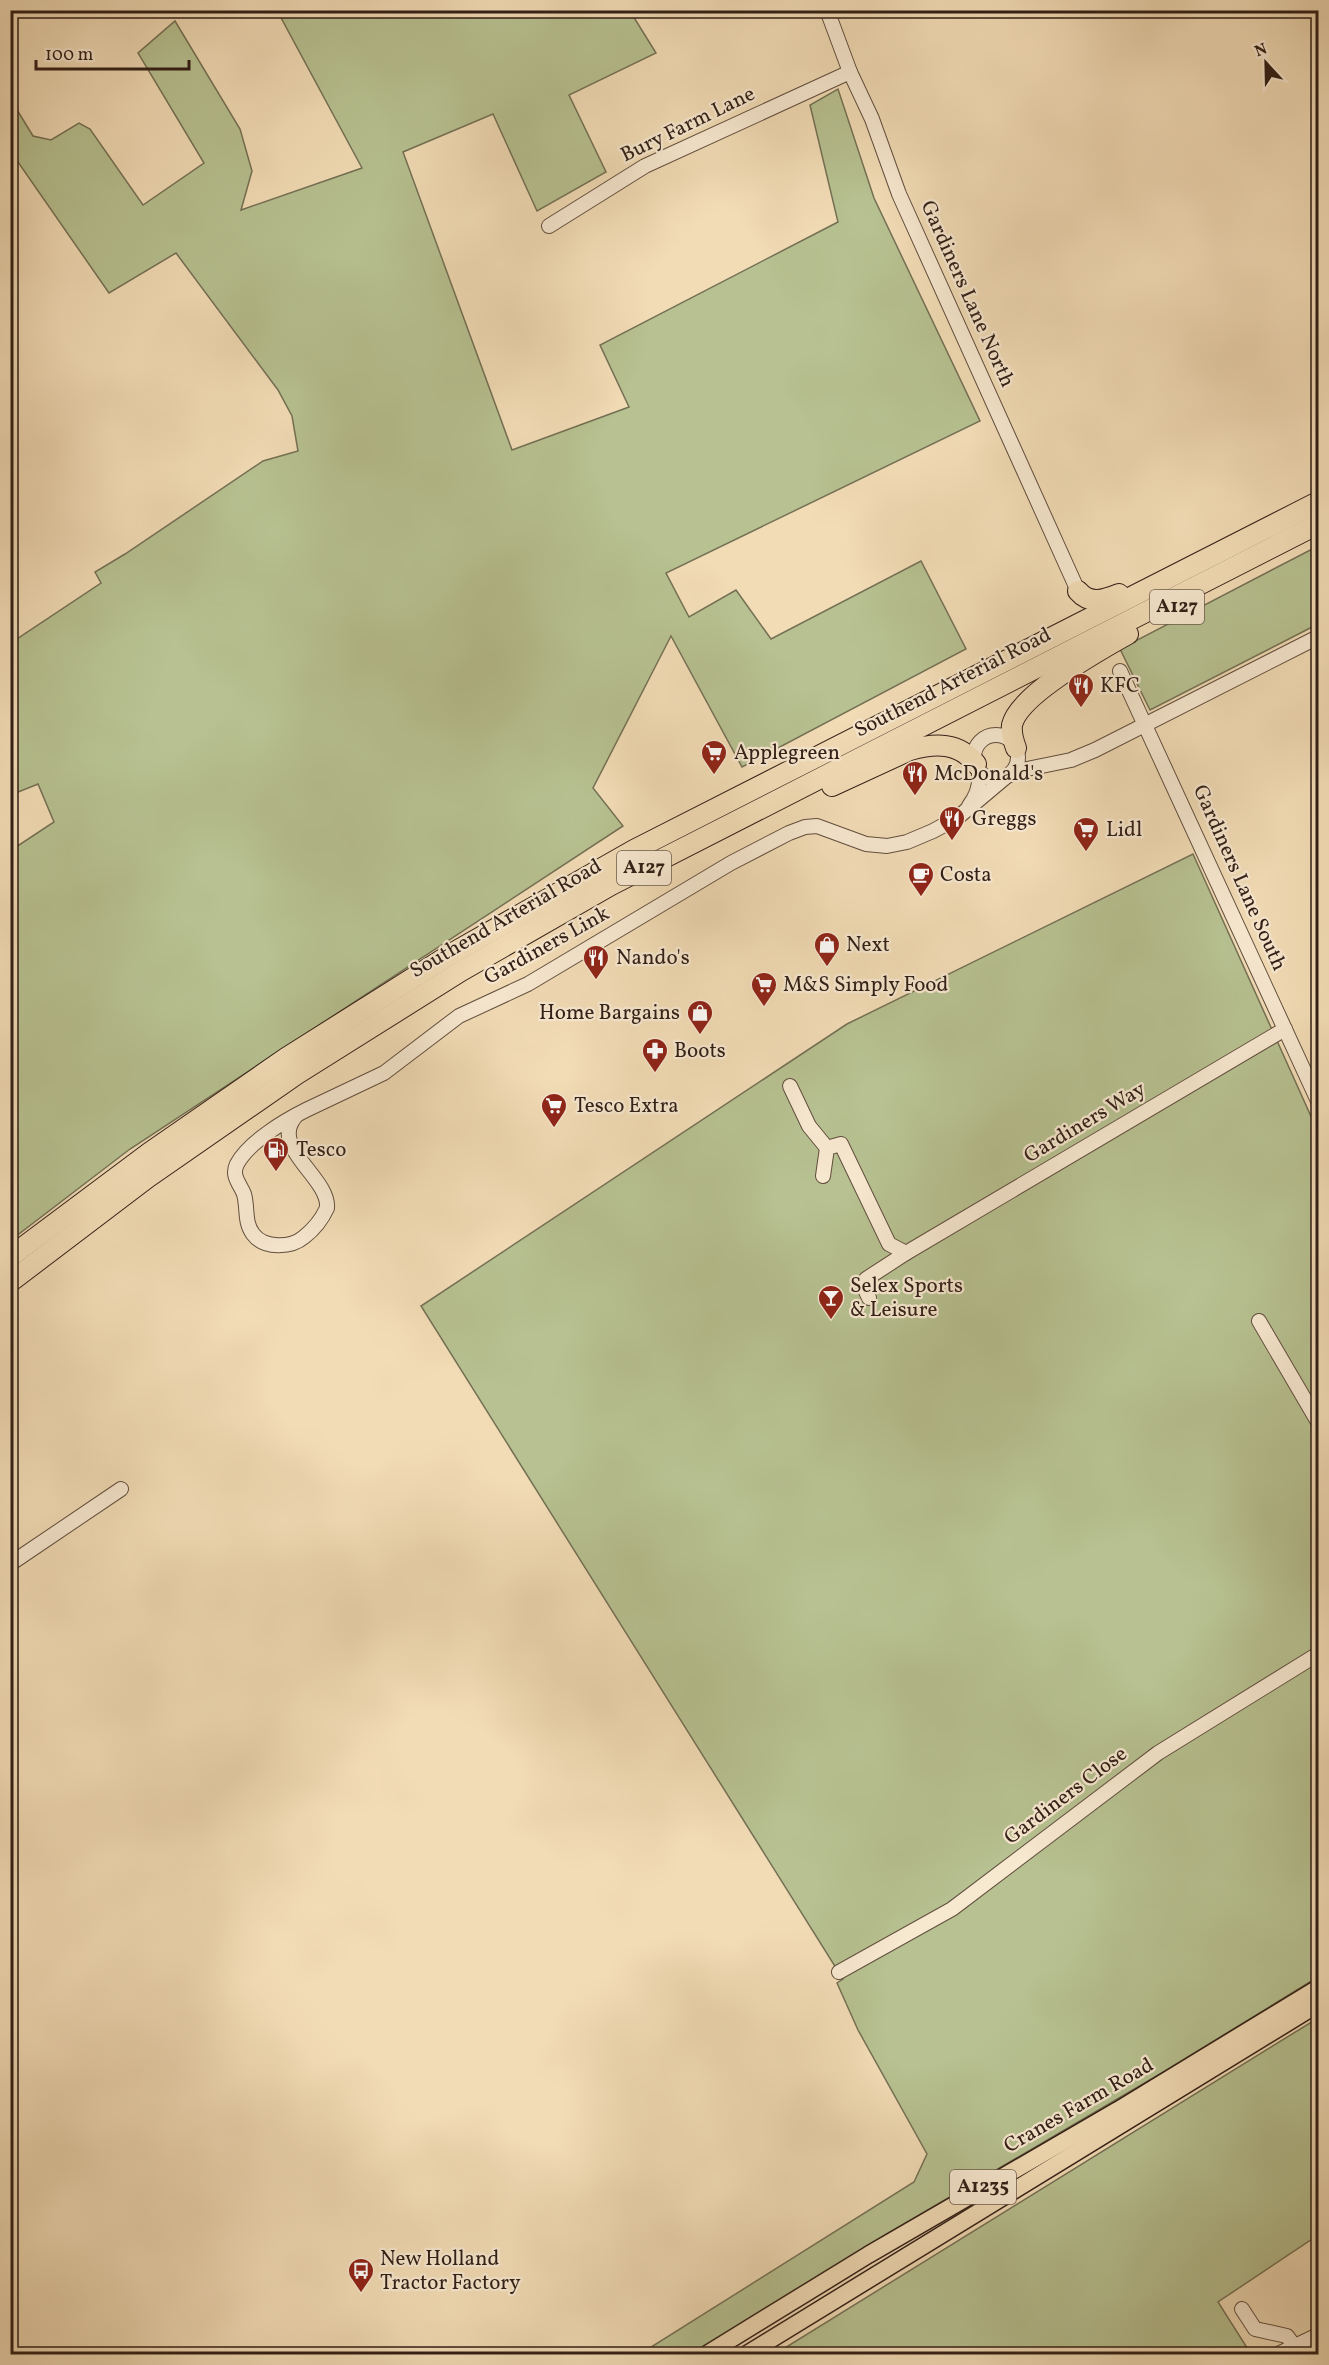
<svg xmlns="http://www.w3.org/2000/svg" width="1329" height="2365" font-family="Vollkorn,serif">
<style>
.green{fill:#b7c191;stroke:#747054;stroke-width:1.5}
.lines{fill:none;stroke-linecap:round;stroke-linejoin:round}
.minor-casing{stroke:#614e3e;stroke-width:16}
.major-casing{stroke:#311e16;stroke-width:19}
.highway-casing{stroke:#311e16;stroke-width:22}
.minor{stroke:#f7e8d0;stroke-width:14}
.major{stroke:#f2dcb6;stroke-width:16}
.highway{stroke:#f2dcb6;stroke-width:20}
.labels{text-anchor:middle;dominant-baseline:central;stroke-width:4.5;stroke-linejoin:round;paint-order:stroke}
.shield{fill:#f7e8d0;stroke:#6c5b4e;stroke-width:1.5}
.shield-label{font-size:20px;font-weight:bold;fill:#311e16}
.street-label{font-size:21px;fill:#311e16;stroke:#f7e8d0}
.poi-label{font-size:21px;fill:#311e16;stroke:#f7e8d0;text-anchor:start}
</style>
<rect width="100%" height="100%" fill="#f2dcb6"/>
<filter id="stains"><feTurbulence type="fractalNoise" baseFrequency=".00333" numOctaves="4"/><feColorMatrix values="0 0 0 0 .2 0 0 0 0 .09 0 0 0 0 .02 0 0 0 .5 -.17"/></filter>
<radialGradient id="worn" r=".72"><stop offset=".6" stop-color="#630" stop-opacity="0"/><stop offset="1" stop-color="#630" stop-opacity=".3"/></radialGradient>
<!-- green -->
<g class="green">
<polygon points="286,10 630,11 656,53 569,95 606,172 537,211 493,114 403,152 512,450 629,407 600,345 838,222 810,105 838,89 874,198 980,421 666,573 689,617 736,590 771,639 921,561 966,649 742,767 671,636 593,788 623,826 130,1149 11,1240 10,851 54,822 38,784 11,795 11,643 101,583 95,572 125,554 263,461 298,451 292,416 278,390 176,253 109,293 11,152 11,100 33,136 51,140 79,123 90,129 143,205 204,163 138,53 175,21 240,129 252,171 241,210 362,168 279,14"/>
<polygon points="1318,546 1318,624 1150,710 1120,649"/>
<polygon points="1193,854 1318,1132 1318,1977 1165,2071 885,2235 692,2354 640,2354 914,2182 927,2154 858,2030 837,1983 843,1979 421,1306 847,1024"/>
<polygon points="1318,2018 1318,2235 1218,2302 1251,2354 775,2354"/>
</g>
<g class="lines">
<defs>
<g id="minor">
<polyline points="827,10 850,72 872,119 899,194 1078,591"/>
<polyline points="549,226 645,166 850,72"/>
<polyline points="1120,671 1318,1101"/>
<circle cx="996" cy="757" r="22"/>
<path d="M969 806C979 793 982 780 977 765"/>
<polyline points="790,1086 809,1126 827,1148"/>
<path d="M298 1114C265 1145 330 1177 327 1208 322 1219 313 1230 304 1237 291 1248 264 1249 253 1234 244 1222 248 1208 244 1194 240 1184 231 1176 237 1164 249 1142 284 1121 306 1110L384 1073 459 1016 528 984 731 863 789 833 805 827 817 826 866 844 887 846 907 842 933 831 957 818 1007 776 1022 770 1071 760 1095 750 1318 637"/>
<polyline points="823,1176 827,1148 841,1144 889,1244 906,1253 1285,1029"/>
<polyline points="869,1298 864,1287 866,1279 906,1253"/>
<polyline points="1259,1321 1318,1422"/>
<polyline points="10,1564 121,1489"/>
<polyline points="839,1972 952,1909 1158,1753 1318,1654"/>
<polyline points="1242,2309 1255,2329 1287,2336 1295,2347"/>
<polyline points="1278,2354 1318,2335"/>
</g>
<g id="major">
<polyline points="707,2354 868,2255 1118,2110 1318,1988"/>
<polyline points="747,2354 1318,2004"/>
</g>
<g id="highway">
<path d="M1078 591C1090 605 1104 600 1119 594"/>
<path d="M1016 748C1013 740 1011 733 1012 725 1019 694 1100 650 1128 634"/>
<path d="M832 786 910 750C935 743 959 742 976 764"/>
<polyline points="10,1257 149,1153 286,1058 451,954 634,850 1318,502"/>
<polyline points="10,1282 147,1178 297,1074 461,971 611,885 1318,524"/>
</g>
</defs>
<!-- minor casing -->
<use href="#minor" class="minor-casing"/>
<!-- major casing -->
<use href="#major" class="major-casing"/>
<!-- highway casing -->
<use href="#highway" class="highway-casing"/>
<!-- minor -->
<use href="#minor" class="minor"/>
<!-- major -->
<use href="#major" class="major"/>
<!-- highway -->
<use href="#highway" class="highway"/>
</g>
<!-- icons -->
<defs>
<symbol id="restaurant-pin" viewBox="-11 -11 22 30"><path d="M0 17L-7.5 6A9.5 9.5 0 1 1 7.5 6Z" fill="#8f2418" stroke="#f7e8d0"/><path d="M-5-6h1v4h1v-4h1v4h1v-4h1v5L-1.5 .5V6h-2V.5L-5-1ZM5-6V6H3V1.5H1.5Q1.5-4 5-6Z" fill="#fff"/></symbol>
<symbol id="supermarket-pin" viewBox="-11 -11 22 30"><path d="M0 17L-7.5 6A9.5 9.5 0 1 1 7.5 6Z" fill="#8f2418" stroke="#f7e8d0"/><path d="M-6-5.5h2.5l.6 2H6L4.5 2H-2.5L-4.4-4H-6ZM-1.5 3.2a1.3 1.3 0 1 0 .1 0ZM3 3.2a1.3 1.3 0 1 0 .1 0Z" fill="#fff"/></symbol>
<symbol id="cafe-pin" viewBox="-11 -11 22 30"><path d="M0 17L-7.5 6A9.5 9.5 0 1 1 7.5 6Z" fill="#8f2418" stroke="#f7e8d0"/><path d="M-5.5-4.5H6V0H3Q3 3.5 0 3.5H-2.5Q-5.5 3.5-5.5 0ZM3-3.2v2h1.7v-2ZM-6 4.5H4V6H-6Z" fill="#fff"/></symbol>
<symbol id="shop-pin" viewBox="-11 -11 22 30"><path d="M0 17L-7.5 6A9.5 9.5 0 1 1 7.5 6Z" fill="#8f2418" stroke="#f7e8d0"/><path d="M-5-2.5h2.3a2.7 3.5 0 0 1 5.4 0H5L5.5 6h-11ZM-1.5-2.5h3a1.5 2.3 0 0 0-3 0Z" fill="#fff"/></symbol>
<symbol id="pharmacy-pin" viewBox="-11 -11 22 30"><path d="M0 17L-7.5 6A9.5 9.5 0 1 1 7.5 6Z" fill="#8f2418" stroke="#f7e8d0"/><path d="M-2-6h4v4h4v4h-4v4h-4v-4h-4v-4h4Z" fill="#fff"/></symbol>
<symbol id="fuel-pin" viewBox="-11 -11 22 30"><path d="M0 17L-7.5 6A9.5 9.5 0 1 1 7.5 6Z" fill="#8f2418" stroke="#f7e8d0"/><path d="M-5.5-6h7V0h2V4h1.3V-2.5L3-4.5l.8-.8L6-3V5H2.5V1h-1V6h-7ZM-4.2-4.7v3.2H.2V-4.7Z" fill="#fff"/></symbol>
<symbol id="bar-pin" viewBox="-11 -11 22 30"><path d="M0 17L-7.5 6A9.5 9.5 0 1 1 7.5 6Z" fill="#8f2418" stroke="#f7e8d0"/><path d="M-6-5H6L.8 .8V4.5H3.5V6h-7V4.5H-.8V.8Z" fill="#fff"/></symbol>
<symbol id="bus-pin" viewBox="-11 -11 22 30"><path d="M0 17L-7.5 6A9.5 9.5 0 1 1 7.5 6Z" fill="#8f2418" stroke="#f7e8d0"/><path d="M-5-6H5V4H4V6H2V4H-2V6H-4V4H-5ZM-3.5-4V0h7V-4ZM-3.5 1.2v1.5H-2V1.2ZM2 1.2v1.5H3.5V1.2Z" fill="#fff"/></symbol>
</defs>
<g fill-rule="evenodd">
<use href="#restaurant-pin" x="1066" y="671" width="30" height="40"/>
<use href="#supermarket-pin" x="699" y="738" width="30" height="40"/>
<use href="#restaurant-pin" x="900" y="759" width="30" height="40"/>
<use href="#restaurant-pin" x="937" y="804" width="30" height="40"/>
<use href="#supermarket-pin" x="1071" y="815" width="30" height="40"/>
<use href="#cafe-pin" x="906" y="860" width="30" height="40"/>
<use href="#shop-pin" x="812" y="930" width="30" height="40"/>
<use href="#restaurant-pin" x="581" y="943" width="30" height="40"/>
<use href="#supermarket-pin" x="749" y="970" width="30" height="40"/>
<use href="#shop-pin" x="685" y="998" width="30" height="40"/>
<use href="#pharmacy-pin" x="640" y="1036" width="30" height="40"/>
<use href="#supermarket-pin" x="539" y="1091" width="30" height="40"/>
<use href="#fuel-pin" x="261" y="1135" width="30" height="40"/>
<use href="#bar-pin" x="816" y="1283" width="30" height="40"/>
<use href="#bus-pin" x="346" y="2256" width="30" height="40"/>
</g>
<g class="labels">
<!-- shield labels -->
<g class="shield">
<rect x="1150" y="590" width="54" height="34" rx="4.5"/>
<rect x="617" y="851" width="54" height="34" rx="4.5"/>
<rect x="950" y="2170" width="66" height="34" rx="4.5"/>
</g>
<g class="shield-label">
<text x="1177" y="607">A127</text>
<text x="644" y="868">A127</text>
<text x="983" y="2187">A1235</text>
</g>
<!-- street labels -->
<g class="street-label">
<text transform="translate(688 125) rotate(-26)">Bury Farm Lane</text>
<text transform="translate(967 294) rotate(66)">Gardiners Lane North</text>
<text transform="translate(953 683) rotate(-27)">Southend Arterial Road</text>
<text transform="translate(1239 878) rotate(66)">Gardiners Lane South</text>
<text transform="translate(506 919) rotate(-30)">Southend Arterial Road</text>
<text transform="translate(547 946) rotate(-29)">Gardiners Link</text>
<text transform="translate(1085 1123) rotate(-31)">Gardiners Way</text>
<text transform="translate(1066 1796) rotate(-37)">Gardiners Close</text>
<text transform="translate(1079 2106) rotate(-30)">Cranes Farm Road</text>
</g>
<!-- poi labels -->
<g class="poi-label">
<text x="1100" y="686">KFC</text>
<text x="734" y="753">Applegreen</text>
<text x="934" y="774">McDonald's</text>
<text x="972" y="819">Greggs</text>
<text x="1106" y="830">Lidl</text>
<text x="940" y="875">Costa</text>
<text x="846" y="945">Next</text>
<text x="616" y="958">Nando's</text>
<text x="783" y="985">M&amp;S Simply Food</text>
<text x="680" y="1013" text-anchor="end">Home Bargains</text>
<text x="674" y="1051">Boots</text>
<text x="574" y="1106">Tesco Extra</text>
<text x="296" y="1150">Tesco</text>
<text x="850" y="1286">Selex Sports<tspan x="850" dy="24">&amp; Leisure</tspan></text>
<text x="380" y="2259">New Holland<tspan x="380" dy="24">Tractor Factory</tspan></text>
</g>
</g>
<!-- margin -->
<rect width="1329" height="2365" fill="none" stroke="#f2dcb6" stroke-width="36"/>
<rect x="12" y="12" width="1305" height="2341" fill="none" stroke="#311e16" stroke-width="3"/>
<rect x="18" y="18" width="1293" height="2329" fill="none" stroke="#311e16" stroke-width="1.5"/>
<!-- north arrow -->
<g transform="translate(1266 63) rotate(338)" stroke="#f7e8d0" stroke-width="4.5" paint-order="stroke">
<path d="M0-4.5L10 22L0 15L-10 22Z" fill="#311e16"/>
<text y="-9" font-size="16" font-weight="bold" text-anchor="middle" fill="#311e16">N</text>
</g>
<!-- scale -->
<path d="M36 60v9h153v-9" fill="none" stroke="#311e16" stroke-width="3"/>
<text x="45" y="60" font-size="18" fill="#311e16" stroke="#f7e8d0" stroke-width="4.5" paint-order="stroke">100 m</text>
<rect width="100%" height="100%" filter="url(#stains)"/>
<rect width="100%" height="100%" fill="url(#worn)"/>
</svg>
